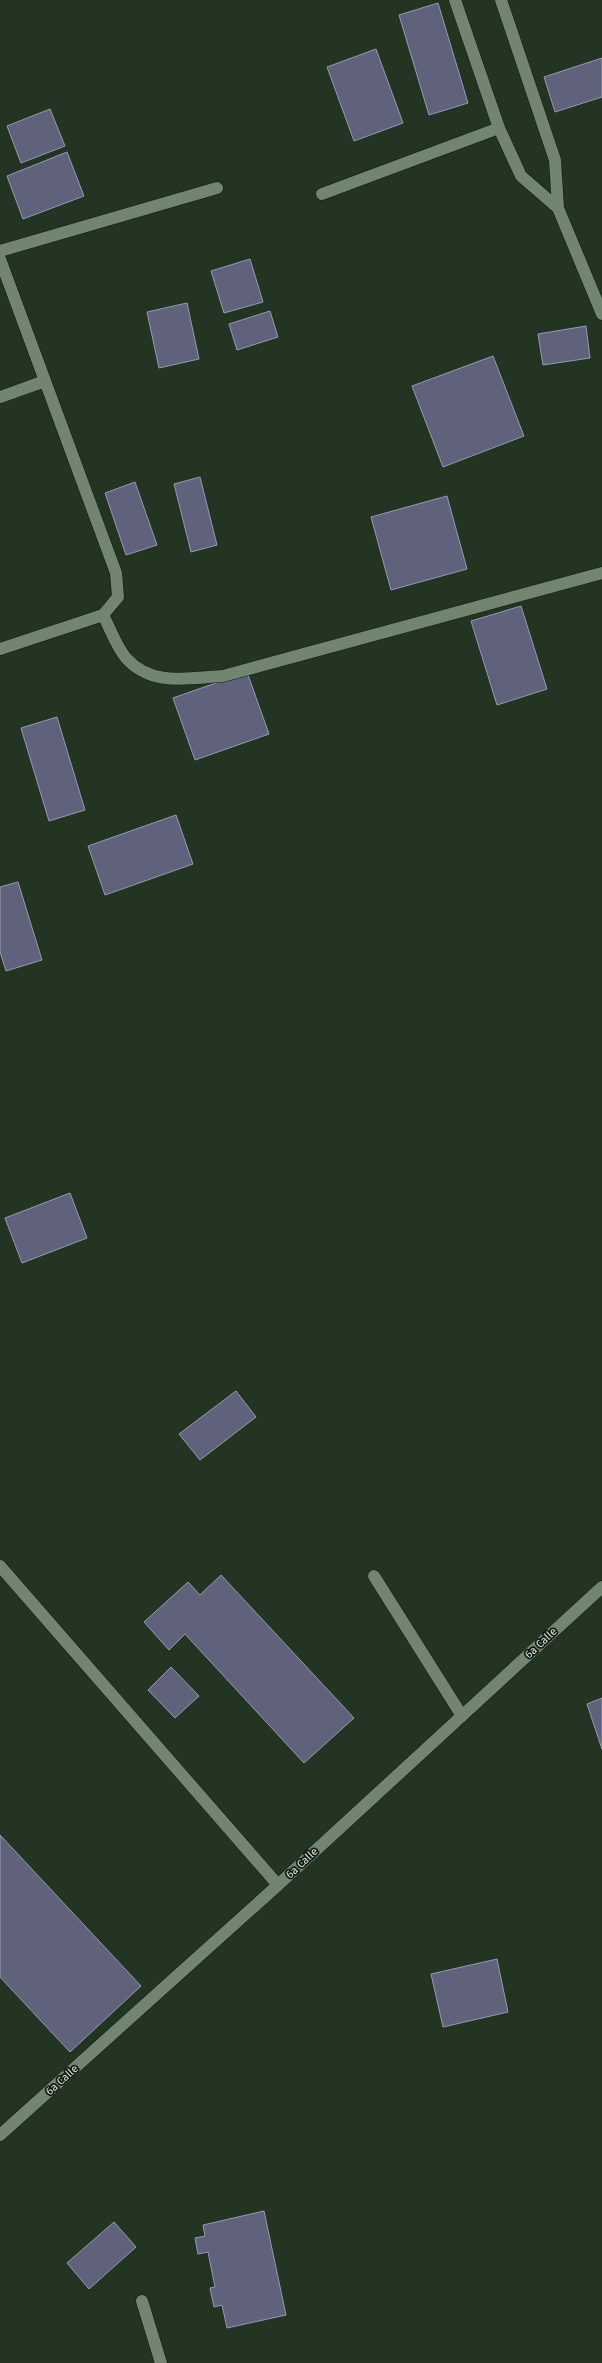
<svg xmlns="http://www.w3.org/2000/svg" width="602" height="2363" font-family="'Fira Sans',sans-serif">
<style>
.building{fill:#5f627a;stroke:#969ab3}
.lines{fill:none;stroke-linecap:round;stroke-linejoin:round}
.lane-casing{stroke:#0c1b0c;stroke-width:13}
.street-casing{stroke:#0c1b0c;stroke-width:13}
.secondary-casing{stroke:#0c1b0c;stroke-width:13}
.lane{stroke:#728571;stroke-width:12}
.street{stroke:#728571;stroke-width:12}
.secondary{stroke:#728571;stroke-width:12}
.labels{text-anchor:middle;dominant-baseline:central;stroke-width:3.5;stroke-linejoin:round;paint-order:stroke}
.street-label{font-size:11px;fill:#d9e3d8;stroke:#121912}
</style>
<rect width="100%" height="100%" fill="#243423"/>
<!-- building -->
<g class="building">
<polygon points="438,3 468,103 429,115 399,15"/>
<polygon points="376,49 403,123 354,141 327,67"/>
<polygon points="602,58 602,97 555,112 544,77"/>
<polygon points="50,109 65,146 21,163 7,126"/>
<polygon points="67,152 84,196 23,219 7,176"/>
<polygon points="250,259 263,302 224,313 211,271"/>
<polygon points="187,303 199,359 159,368 147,312"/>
<polygon points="270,311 278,337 237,350 229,324"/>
<polygon points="586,326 590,358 543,365 538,334"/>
<polygon points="493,356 524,436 443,467 412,386"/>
<polygon points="200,477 217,545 191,552 174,484"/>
<polygon points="135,482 157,545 126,555 105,493"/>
<polygon points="447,496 467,569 391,590 371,517"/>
<polygon points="521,606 547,689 497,705 471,621"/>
<polygon points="247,672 269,734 195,760 173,698"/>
<polygon points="57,717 85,810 49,821 21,728"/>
<polygon points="176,815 193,864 105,895 88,846"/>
<polygon points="18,882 42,960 6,971 0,952 0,887"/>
<polygon points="70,1193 87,1238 22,1263 5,1218"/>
<polygon points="236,1391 256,1417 200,1460 179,1434"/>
<polygon points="221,1575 354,1718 304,1763 185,1634 169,1650 144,1622 188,1582 200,1595"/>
<polygon points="171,1667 199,1696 175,1718 148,1690"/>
<polygon points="602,1698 602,1749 587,1704"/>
<polygon points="0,1835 141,1986 70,2052 0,1977"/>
<polygon points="497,1959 508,2012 443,2027 431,1974"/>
<polygon points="264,2211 286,2315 227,2328 222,2305 214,2307 210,2288 215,2287 208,2252 198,2254 195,2238 205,2236 203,2225"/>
<polygon points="114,2222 136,2247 89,2289 67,2263"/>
</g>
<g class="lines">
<defs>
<polyline id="lane" points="374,1576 462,1716"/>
<g id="street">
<polyline points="455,0 499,128 521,176 558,208"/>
<polyline points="501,0 555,160 558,208 602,314"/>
<polyline points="322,194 499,128"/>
<polyline points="0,251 217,188"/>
<polyline points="0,397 45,381"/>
<path d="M103 615C110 628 116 646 126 658 152 687 188 678 223 676L602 573"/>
<polyline points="142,2301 161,2363"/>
</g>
<g id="secondary">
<polyline points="0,259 116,573 118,597 103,615 0,649"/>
<polyline points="0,1566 278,1885"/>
<polyline points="0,2135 278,1885 602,1587"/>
</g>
</defs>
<!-- lane casing -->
<use href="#lane" class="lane-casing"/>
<!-- street casing -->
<use href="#street" class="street-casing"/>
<!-- secondary casing -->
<use href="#secondary" class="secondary-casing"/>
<!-- lane -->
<use href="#lane" class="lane"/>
<!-- street -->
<use href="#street" class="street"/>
<!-- secondary -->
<use href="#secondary" class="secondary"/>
</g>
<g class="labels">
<!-- street labels -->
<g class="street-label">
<text transform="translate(541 1643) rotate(-43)">6a Calle</text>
<text transform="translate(302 1863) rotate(-43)">6a Calle</text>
<text transform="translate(62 2080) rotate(-42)">6a Calle</text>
</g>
</g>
</svg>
